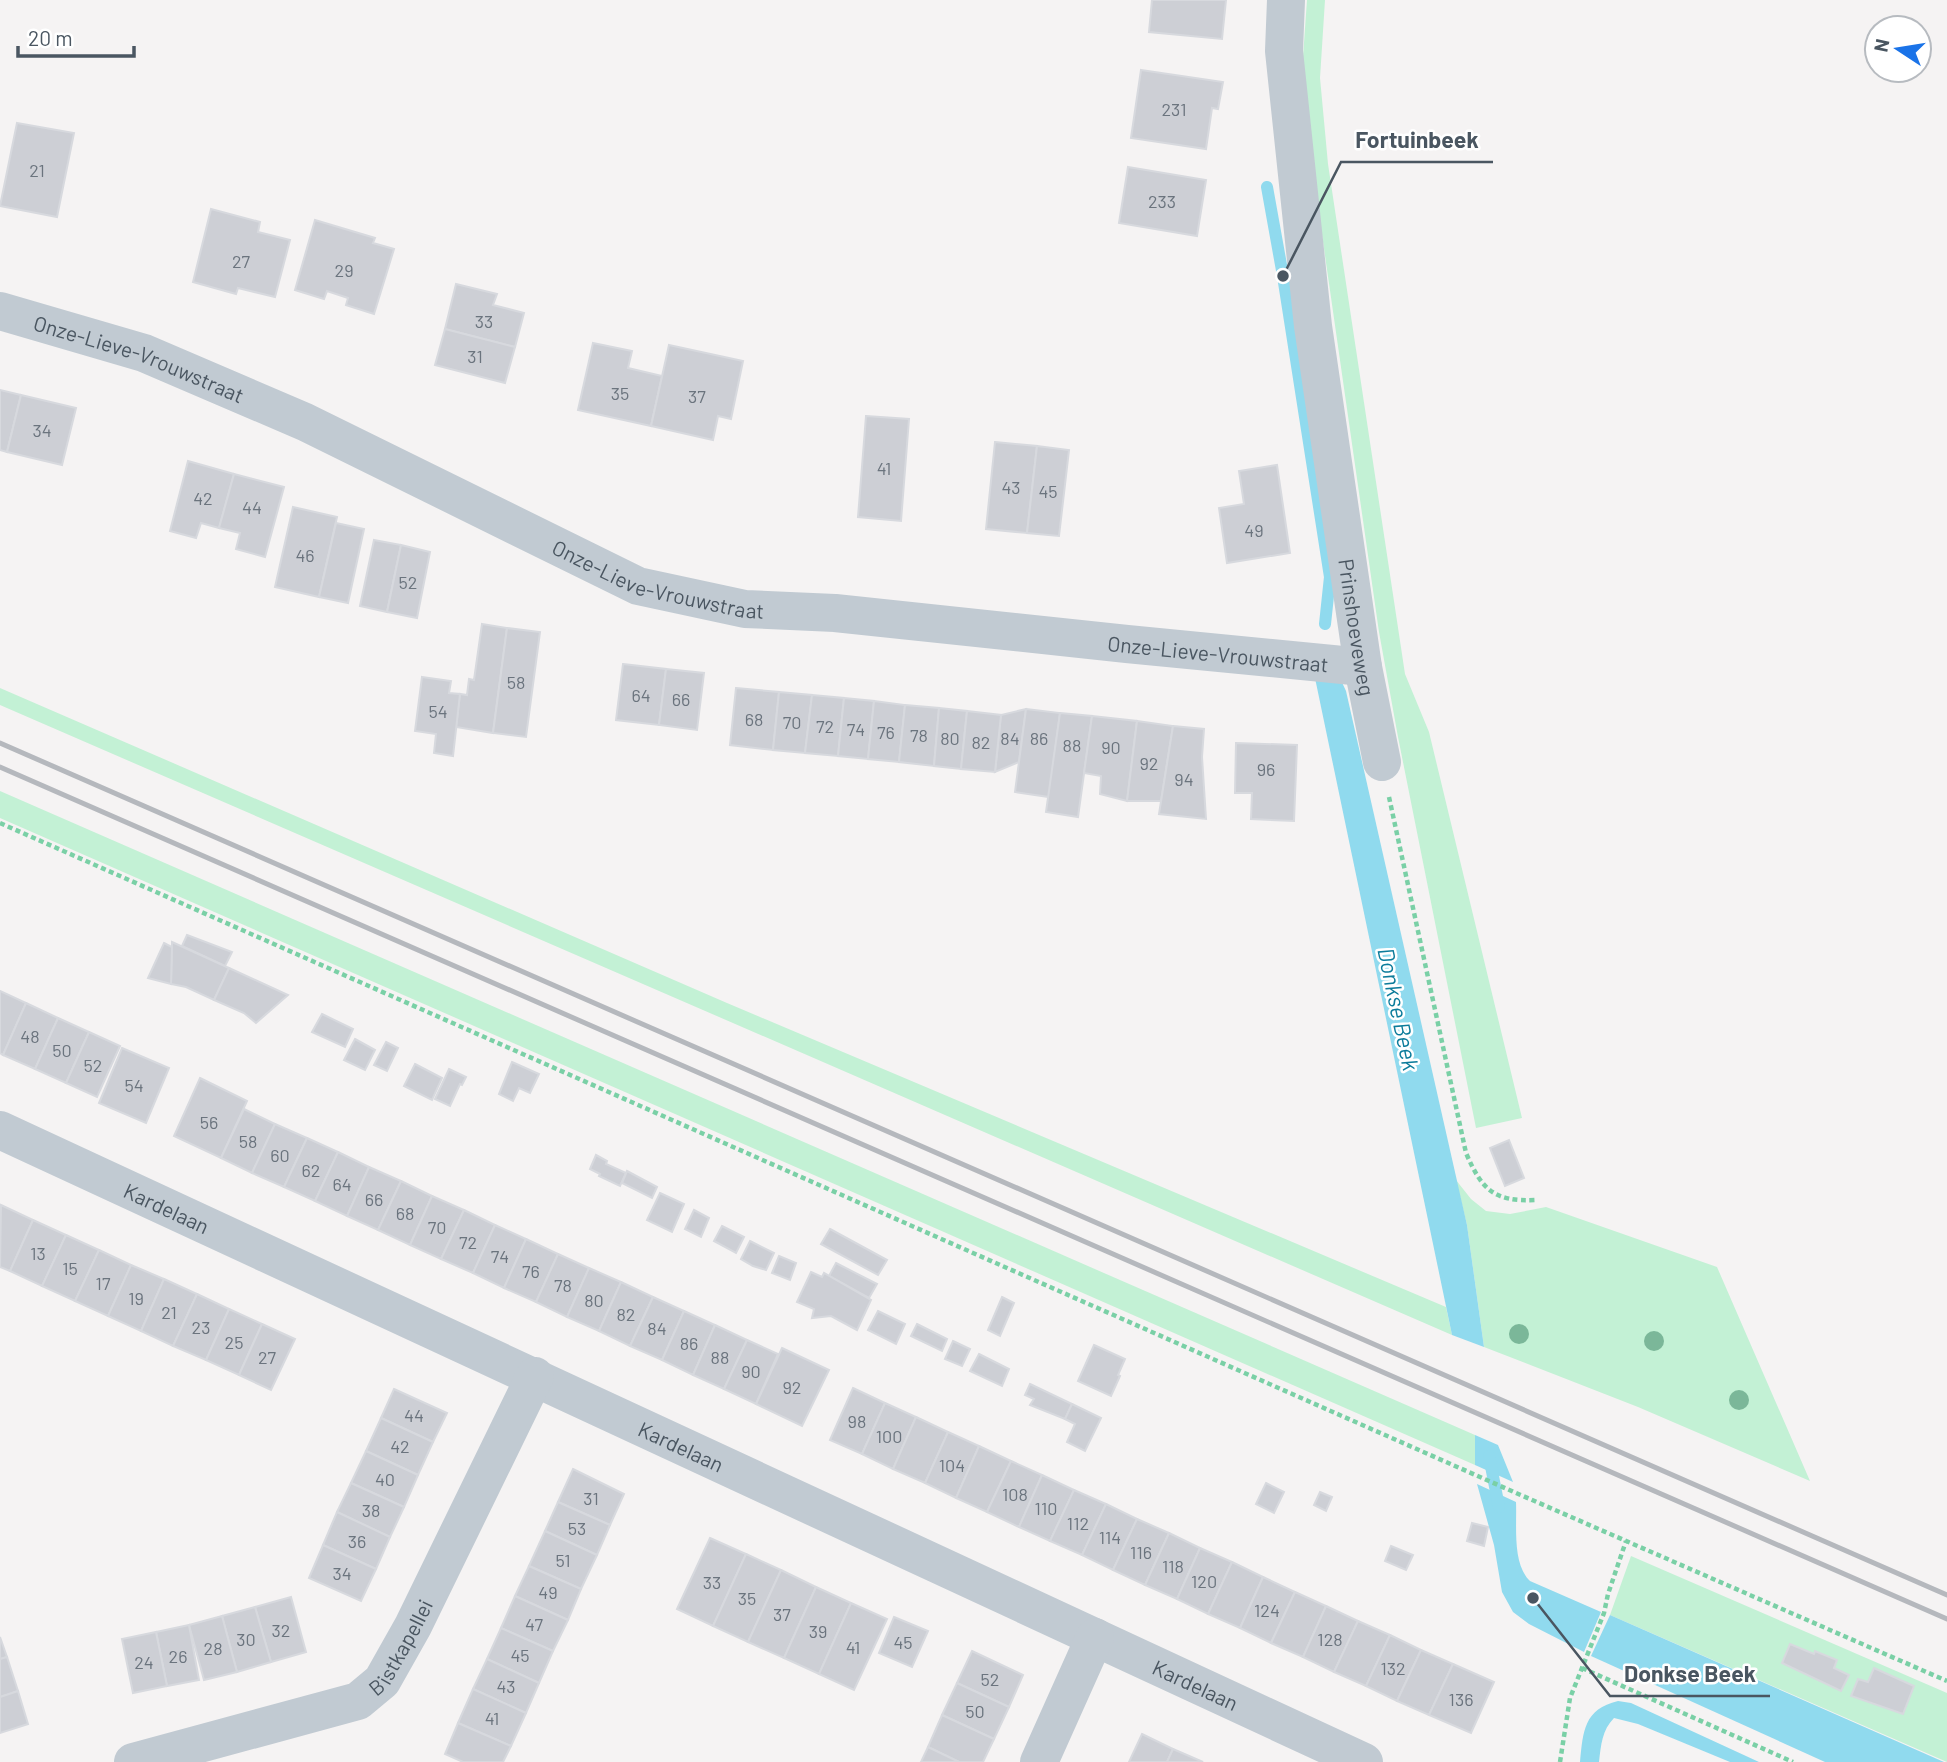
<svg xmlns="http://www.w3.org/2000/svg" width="1947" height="1762" font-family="Barlow,sans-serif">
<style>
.green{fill:#c3f1d5}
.water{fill:#90daee}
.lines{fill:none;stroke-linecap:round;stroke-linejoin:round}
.stream{stroke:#90daee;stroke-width:12}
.building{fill:#cdcfd5;stroke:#d7d9de;stroke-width:2}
.path{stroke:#7ad0a6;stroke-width:4.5;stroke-dasharray:5 3.5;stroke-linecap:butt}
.minor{stroke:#c1cad2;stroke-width:38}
.rail{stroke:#b5b8bd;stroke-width:5}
.tree{fill:#7bb799}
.labels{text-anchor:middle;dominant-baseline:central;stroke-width:5;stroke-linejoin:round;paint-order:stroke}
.number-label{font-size:18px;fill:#6b747e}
.street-label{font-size:21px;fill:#4a5661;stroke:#fff}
.water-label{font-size:23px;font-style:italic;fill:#0c7c9b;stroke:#fff}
.leader{fill:none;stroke:#4a5661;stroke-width:2.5}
.callout-dot{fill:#4a5661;stroke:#fff;stroke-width:2.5}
.callout-label{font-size:23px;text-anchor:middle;font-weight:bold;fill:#4a5661;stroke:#fff;stroke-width:5;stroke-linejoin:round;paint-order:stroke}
</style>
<rect width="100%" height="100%" fill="#f5f3f3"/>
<!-- green -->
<g class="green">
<polygon points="1307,0 1325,0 1320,78 1328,164 1405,674 1429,732 1522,1118 1476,1128 1398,737 1379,632 1311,158 1302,71"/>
<polygon points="0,688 727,1003 1446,1307 1452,1335 0,705"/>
<polygon points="0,791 1475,1435 1475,1465 0,818"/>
<polygon points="1456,1180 1471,1199 1486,1211 1510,1214 1546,1207 1717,1267 1810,1481 1638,1407 1484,1347 1467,1225"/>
<polygon points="1631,1556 1947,1693 1947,1762 1610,1615"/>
</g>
<!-- water -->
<g class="water">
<polygon points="1339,676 1346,691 1467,1225 1484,1347 1452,1335 1315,678"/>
<polygon points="1475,1435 1498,1445 1513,1482 1475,1465"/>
<path d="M1477 1484 1516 1502C1517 1526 1512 1564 1530 1581L1601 1612 1584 1652 1529 1624 1513 1612 1502 1592 1494 1545Z"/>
<polygon points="1610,1615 1944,1762 1825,1762 1591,1656"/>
<path d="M1618 1701 1631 1703 1759 1762H1730L1638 1724 1614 1718C1602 1730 1601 1745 1599 1762H1580C1583 1731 1584 1709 1618 1701Z"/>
</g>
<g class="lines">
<!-- stream -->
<g class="stream">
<polyline points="1267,187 1283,276 1330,577 1325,624"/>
<polyline points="1489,1456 1499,1507"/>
</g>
</g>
<!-- building -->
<g class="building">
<polygon points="1152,0 1226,0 1222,39 1149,32"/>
<polygon points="1141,70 1223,82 1218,109 1212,108 1206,149 1131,138"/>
<polygon points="17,123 74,133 57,217 0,206"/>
<polygon points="1128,167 1206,180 1197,236 1119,223"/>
<polygon points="211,209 260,222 258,232 290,240 275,297 238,288 236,294 193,282"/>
<polygon points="315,220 375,238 373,243 394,249 374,314 346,305 348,298 327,291 324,299 295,290"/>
<polygon points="456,284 497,294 493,305 524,313 515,347 445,329"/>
<polygon points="445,329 515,347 505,383 435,365"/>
<polygon points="593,343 632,351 628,368 662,376 651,426 578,410"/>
<polygon points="669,345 743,361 731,419 718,416 713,440 651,426"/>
<polygon points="0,390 21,395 7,452 0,450"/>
<polygon points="21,395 76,408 62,465 7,452"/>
<polygon points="866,416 909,419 901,521 858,517"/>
<polygon points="995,442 1037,446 1027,533 986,529"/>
<polygon points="1037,446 1069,450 1059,536 1027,533"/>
<polygon points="188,461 234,474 219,528 201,523 196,538 170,531"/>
<polygon points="1277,465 1290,553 1227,563 1219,508 1244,504 1239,471"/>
<polygon points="234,474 284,487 265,557 236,549 240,533 219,528"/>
<polygon points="293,507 337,517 319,597 275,587"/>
<polygon points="336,523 364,529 348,603 319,597"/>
<polygon points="374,540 401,545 387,612 360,606"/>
<polygon points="401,545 430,552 417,618 387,612"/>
<polygon points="482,624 507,628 493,733 456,727 460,694 467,695 469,679 474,680"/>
<polygon points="507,628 540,632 526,737 493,733"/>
<polygon points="623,664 666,669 659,725 616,720"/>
<polygon points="666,669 704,673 697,730 659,725"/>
<polygon points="422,677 451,681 449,693 460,694 453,756 434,753 436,734 415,731"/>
<polygon points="736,688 779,692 773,750 730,745"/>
<polygon points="779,692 812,695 805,753 773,750"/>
<polygon points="812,695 844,698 838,756 805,753"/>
<polygon points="844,698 874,701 868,759 838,756"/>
<polygon points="874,701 905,705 899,762 868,759"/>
<polygon points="905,705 939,708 934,766 899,762"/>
<polygon points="939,708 967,711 961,769 934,766"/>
<polygon points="1026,709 1019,762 995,772 1001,715"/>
<polygon points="1026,709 1060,713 1049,797 1015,792"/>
<polygon points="967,711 1001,715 995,772 961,769"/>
<polygon points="1060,713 1092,716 1078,817 1046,812"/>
<polygon points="1092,716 1137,721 1127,801 1100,794 1101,776 1084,773"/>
<polygon points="1137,721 1173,726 1161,801 1127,801"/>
<polygon points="1173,726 1204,729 1202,757 1206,819 1159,814"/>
<polygon points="1236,743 1297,745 1294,821 1251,819 1252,793 1235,793"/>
<polygon points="187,935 232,952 225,966 182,946"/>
<polygon points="172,942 229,968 214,1000 186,987 171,984"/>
<polygon points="164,943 172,947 171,984 148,978"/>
<polygon points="229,968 288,995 256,1023 244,1013 214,1000"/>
<polygon points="0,991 26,1003 3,1055 0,1053"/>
<polygon points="26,1003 58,1018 35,1069 3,1055"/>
<polygon points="322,1014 353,1029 345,1047 312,1032"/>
<polygon points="58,1018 89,1032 66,1083 35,1069"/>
<polygon points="89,1032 120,1046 97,1097 66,1083"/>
<polygon points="355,1039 375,1050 365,1070 344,1060"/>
<polygon points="386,1042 398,1048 387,1071 374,1065"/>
<polygon points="122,1048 169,1068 146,1123 99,1103"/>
<polygon points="512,1062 539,1074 530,1093 519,1088 513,1101 499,1094"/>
<polygon points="415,1064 442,1078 432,1100 404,1086"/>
<polygon points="449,1069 466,1077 462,1085 460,1084 450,1106 435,1099"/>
<polygon points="200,1078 247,1101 221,1158 174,1136"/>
<polygon points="244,1109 275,1124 252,1173 221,1158"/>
<polygon points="275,1124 307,1138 284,1187 252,1173"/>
<polygon points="307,1138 338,1152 315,1201 284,1187"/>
<polygon points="1509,1140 1524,1178 1505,1186 1490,1148"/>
<polygon points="338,1152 369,1167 347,1216 315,1201"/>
<polygon points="596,1155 607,1161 606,1164 626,1173 620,1186 599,1176 600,1174 590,1169"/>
<polygon points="369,1167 401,1181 378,1230 347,1216"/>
<polygon points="627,1171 657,1187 652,1198 622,1183"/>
<polygon points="401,1181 432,1196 410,1245 378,1230"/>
<polygon points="660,1193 684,1204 672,1232 647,1220"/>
<polygon points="432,1196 464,1210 441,1259 410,1245"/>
<polygon points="1,1205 33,1220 10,1271 0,1267"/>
<polygon points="464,1210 495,1225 473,1273 441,1259"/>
<polygon points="694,1210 709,1218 701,1237 685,1229"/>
<polygon points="33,1220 66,1235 42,1286 10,1271"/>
<polygon points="495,1225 526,1239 504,1288 473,1273"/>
<polygon points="722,1226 744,1237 736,1253 714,1241"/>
<polygon points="830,1229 887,1260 878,1275 821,1244"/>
<polygon points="66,1235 99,1250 75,1301 42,1286"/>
<polygon points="526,1239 558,1254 536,1302 504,1288"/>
<polygon points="750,1241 774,1253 766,1270 753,1266 741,1259"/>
<polygon points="99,1250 131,1265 108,1316 75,1301"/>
<polygon points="558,1254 589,1268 567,1317 536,1302"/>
<polygon points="779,1256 796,1263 790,1280 772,1273"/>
<polygon points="836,1263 877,1284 869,1298 829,1276"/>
<polygon points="131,1265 164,1279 141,1331 108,1316"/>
<polygon points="589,1268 621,1282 599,1331 567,1317"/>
<polygon points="811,1272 822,1277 824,1273 871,1300 857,1330 831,1316 812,1318 814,1309 797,1302"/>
<polygon points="164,1279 197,1294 173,1346 141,1331"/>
<polygon points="621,1282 653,1297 630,1346 599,1331"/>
<polygon points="197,1294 229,1309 206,1360 173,1346"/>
<polygon points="653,1297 684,1311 662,1360 630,1346"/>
<polygon points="1002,1297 1014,1303 1000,1336 988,1330"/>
<polygon points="229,1309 262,1324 239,1375 206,1360"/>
<polygon points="684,1311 715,1325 693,1375 662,1360"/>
<polygon points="878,1311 905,1324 896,1344 868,1330"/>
<polygon points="262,1324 295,1339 271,1390 239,1375"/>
<polygon points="917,1324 947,1339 942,1351 911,1336"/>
<polygon points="715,1325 747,1340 724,1389 693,1375"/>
<polygon points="747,1340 778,1354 756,1404 724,1389"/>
<polygon points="953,1341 970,1349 962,1366 945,1359"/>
<polygon points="1094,1345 1125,1359 1118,1375 1120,1376 1111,1396 1078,1381"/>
<polygon points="782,1348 829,1370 802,1426 756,1404"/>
<polygon points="979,1354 1009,1369 1002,1386 970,1371"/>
<polygon points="1030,1384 1072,1404 1065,1419 1030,1405 1034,1399 1025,1395"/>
<polygon points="853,1388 885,1403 862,1454 830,1440"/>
<polygon points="394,1389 447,1413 433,1442 381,1418"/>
<polygon points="885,1403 916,1417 893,1469 862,1454"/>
<polygon points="1072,1404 1101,1418 1085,1451 1067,1442 1075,1424 1065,1419"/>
<polygon points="916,1417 948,1432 925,1483 893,1469"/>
<polygon points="381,1418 433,1442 418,1475 366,1451"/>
<polygon points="948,1432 979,1446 956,1498 925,1483"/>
<polygon points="979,1446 1011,1461 987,1512 956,1498"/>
<polygon points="366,1451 418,1475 404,1507 351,1483"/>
<polygon points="1011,1461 1042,1475 1019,1527 987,1512"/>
<polygon points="573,1469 624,1494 610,1525 558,1502"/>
<polygon points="1042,1475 1074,1490 1050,1541 1019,1527"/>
<polygon points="351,1483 404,1507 390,1537 337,1512"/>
<polygon points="1266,1483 1284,1492 1274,1513 1256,1504"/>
<polygon points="1074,1490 1106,1504 1082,1555 1050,1541"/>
<polygon points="1320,1492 1332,1497 1326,1511 1314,1505"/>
<polygon points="558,1502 610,1525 597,1555 545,1531"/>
<polygon points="1106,1504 1137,1519 1113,1570 1082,1555"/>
<polygon points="337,1512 390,1537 376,1569 323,1545"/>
<polygon points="1137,1519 1169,1533 1145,1585 1113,1570"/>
<polygon points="1472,1523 1488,1527 1484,1546 1467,1541"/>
<polygon points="545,1531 597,1555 581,1589 529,1566"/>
<polygon points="1169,1533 1200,1548 1177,1599 1145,1585"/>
<polygon points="710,1538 746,1554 713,1626 677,1609"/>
<polygon points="323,1545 376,1569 361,1601 309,1578"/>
<polygon points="1391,1546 1413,1555 1406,1570 1385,1561"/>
<polygon points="1200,1548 1232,1562 1208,1614 1177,1599"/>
<polygon points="746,1554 781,1570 748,1642 713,1626"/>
<polygon points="1232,1562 1263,1577 1240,1628 1208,1614"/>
<polygon points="529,1566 581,1589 568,1620 515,1596"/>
<polygon points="781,1570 816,1587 784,1658 748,1642"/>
<polygon points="1263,1577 1295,1592 1271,1643 1240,1628"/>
<polygon points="816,1587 851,1603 819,1674 784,1658"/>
<polygon points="1295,1592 1326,1606 1303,1657 1271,1643"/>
<polygon points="515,1596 568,1620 553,1651 501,1628"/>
<polygon points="291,1597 306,1652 271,1662 255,1607"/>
<polygon points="851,1603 887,1619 854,1690 819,1674"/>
<polygon points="1326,1606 1358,1621 1334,1672 1303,1657"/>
<polygon points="255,1607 271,1662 237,1672 222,1616"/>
<polygon points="222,1616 237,1672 204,1680 189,1625"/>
<polygon points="894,1617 928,1631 912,1667 879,1653"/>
<polygon points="1358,1621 1390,1635 1366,1686 1334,1672"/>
<polygon points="189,1625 199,1680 167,1686 156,1632"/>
<polygon points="501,1628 553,1651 539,1683 487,1659"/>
<polygon points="156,1632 167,1686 133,1693 122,1639"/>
<polygon points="1390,1635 1421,1650 1397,1701 1366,1686"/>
<polygon points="0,1637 7,1657 0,1659"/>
<polygon points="1790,1644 1814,1654 1815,1651 1837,1660 1834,1668 1849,1675 1841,1691 1782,1663"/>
<polygon points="1421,1650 1453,1664 1429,1715 1397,1701"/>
<polygon points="972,1651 1023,1675 1009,1707 957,1683"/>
<polygon points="7,1657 18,1691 0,1697 0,1659"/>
<polygon points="487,1659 539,1683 526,1713 473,1689"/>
<polygon points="1453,1664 1494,1682 1471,1733 1429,1715"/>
<polygon points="1874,1668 1914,1686 1903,1714 1851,1696 1858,1679 1868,1682"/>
<polygon points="957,1683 1009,1707 994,1739 942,1715"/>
<polygon points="473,1689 526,1713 511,1746 458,1723"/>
<polygon points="18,1691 28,1724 0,1733 0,1697"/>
<polygon points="942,1715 994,1739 983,1762 959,1762 928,1747"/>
<polygon points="458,1723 511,1746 503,1762 463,1762 445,1754"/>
<polygon points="1142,1734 1173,1749 1167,1762 1129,1762"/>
<polygon points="928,1747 959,1762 921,1762"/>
<polygon points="1173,1749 1203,1762 1167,1762"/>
</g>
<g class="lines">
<!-- path -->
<g class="path">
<path d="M1389 797 1466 1153C1482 1190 1494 1202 1536 1200"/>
<polyline points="0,823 1523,1496 1947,1681"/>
<polyline points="1582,1668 1793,1762"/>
<polyline points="1560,1762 1570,1698 1604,1613 1608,1594 1626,1541"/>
</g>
<!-- minor -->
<g class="minor">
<path id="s1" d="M1286 0 1284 51 1313 326 1363 667 1382 762"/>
<path id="s2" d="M0 311 144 353 305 422 638 586 745 609 835 613 1127 644 1363 667"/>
<path id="s3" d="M0 1130 1364 1762"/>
<path id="s4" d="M133 1762 358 1701 382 1681 413 1626 535 1376"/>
<polyline points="1039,1762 1095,1637"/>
</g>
<!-- rail -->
<g class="rail">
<polyline points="0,743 1947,1595"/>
<polyline points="0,767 1947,1619"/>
</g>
</g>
<!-- trees -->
<g class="tree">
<circle cx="1519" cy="1334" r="10"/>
<circle cx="1654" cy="1341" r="10"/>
<circle cx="1739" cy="1400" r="10"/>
</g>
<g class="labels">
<!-- number labels -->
<g class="number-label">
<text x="1174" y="109">231</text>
<text x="37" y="170">21</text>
<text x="1162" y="201">233</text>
<text x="241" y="261">27</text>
<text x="344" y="270">29</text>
<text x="484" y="321">33</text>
<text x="475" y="356">31</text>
<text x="620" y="393">35</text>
<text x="697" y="396">37</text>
<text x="42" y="430">34</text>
<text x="884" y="468">41</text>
<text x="1011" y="487">43</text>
<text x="1048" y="491">45</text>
<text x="203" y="498">42</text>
<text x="252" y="507">44</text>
<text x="1254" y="530">49</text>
<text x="305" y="555">46</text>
<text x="408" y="582">52</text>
<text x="516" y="682">58</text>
<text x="641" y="695">64</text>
<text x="681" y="699">66</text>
<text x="438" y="711">54</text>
<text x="754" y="719">68</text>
<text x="792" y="722">70</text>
<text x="825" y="726">72</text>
<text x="856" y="729">74</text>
<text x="886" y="732">76</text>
<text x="919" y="735">78</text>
<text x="950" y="738">80</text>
<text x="1010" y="738">84</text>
<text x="1039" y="738">86</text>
<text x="981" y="742">82</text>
<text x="1072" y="745">88</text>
<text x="1111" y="747">90</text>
<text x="1149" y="763">92</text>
<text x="1266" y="769">96</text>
<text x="1184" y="779">94</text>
<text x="30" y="1036">48</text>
<text x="62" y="1050">50</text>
<text x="93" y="1065">52</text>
<text x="134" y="1085">54</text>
<text x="209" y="1122">56</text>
<text x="248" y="1141">58</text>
<text x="280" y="1155">60</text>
<text x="311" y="1170">62</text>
<text x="342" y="1184">64</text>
<text x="374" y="1199">66</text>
<text x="405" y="1213">68</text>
<text x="437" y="1227">70</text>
<text x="468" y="1242">72</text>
<text x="38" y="1253">13</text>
<text x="500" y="1256">74</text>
<text x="70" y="1268">15</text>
<text x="531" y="1271">76</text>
<text x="103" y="1283">17</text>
<text x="563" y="1285">78</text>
<text x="136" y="1298">19</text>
<text x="594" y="1300">80</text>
<text x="169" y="1312">21</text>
<text x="626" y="1314">82</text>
<text x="201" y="1327">23</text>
<text x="657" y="1328">84</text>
<text x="234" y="1342">25</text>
<text x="689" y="1343">86</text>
<text x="267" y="1357">27</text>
<text x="720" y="1357">88</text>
<text x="751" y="1371">90</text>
<text x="792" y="1387">92</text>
<text x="414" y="1415">44</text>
<text x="857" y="1421">98</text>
<text x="889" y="1436">100</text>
<text x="400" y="1446">42</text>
<text x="952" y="1465">104</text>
<text x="385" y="1479">40</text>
<text x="1015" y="1494">108</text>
<text x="591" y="1498">31</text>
<text x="1046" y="1508">110</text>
<text x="371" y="1510">38</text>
<text x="1078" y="1523">112</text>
<text x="577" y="1528">53</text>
<text x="1110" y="1537">114</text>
<text x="357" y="1541">36</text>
<text x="1141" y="1552">116</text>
<text x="563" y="1560">51</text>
<text x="1173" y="1566">118</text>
<text x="342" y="1573">34</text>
<text x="1204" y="1581">120</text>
<text x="712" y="1582">33</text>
<text x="548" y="1592">49</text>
<text x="747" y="1598">35</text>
<text x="1267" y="1610">124</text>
<text x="782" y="1614">37</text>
<text x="534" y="1624">47</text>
<text x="281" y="1630">32</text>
<text x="818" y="1631">39</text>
<text x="246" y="1639">30</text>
<text x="1330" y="1639">128</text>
<text x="903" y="1642">45</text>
<text x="853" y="1647">41</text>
<text x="213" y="1648">28</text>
<text x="520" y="1655">45</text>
<text x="178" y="1656">26</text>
<text x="144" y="1662">24</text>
<text x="1393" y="1668">132</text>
<text x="990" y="1679">52</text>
<text x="506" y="1686">43</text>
<text x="1461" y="1699">136</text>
<text x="975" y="1711">50</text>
<text x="492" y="1718">41</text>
</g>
<!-- street labels -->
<g class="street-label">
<text stroke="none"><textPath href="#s2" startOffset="147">Onze-Lieve-Vrouwstraat</textPath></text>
<text stroke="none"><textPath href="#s2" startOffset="714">Onze-Lieve-Vrouwstraat</textPath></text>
<text stroke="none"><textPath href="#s1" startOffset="632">Prinshoeveweg</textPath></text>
<text stroke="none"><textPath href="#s2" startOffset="1281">Onze-Lieve-Vrouwstraat</textPath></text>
<text stroke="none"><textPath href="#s3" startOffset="184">Kardelaan</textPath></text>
<text stroke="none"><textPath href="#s3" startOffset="751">Kardelaan</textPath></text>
<text stroke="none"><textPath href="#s4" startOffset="303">Bistkapellei</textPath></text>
<text stroke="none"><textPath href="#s3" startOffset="1318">Kardelaan</textPath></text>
</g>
<!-- water labels -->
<g class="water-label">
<text transform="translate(1399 1009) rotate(78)">Donkse Beek</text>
</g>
</g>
<!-- callouts -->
<path class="leader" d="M1283 276L1341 162H1493M1533 1598L1610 1696H1770"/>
<g class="callout-dot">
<circle cx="1283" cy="276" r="7"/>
<circle cx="1533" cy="1598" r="7"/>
</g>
<g class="callout-label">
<text x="1417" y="148">Fortuinbeek</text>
<text x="1690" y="1682">Donkse Beek</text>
</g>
<!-- north arrow -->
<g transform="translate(1898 49) rotate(282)"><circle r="33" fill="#ffffff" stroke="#b7bbc0" stroke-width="2"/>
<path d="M0-5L12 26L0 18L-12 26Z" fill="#1a73e8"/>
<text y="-10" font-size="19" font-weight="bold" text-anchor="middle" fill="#4a5661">N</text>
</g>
<!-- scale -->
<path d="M18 46v10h116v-10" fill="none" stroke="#4a5661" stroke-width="3.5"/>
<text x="28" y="46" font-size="21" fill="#4a5661" stroke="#ffffff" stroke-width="5" paint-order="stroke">20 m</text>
</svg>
